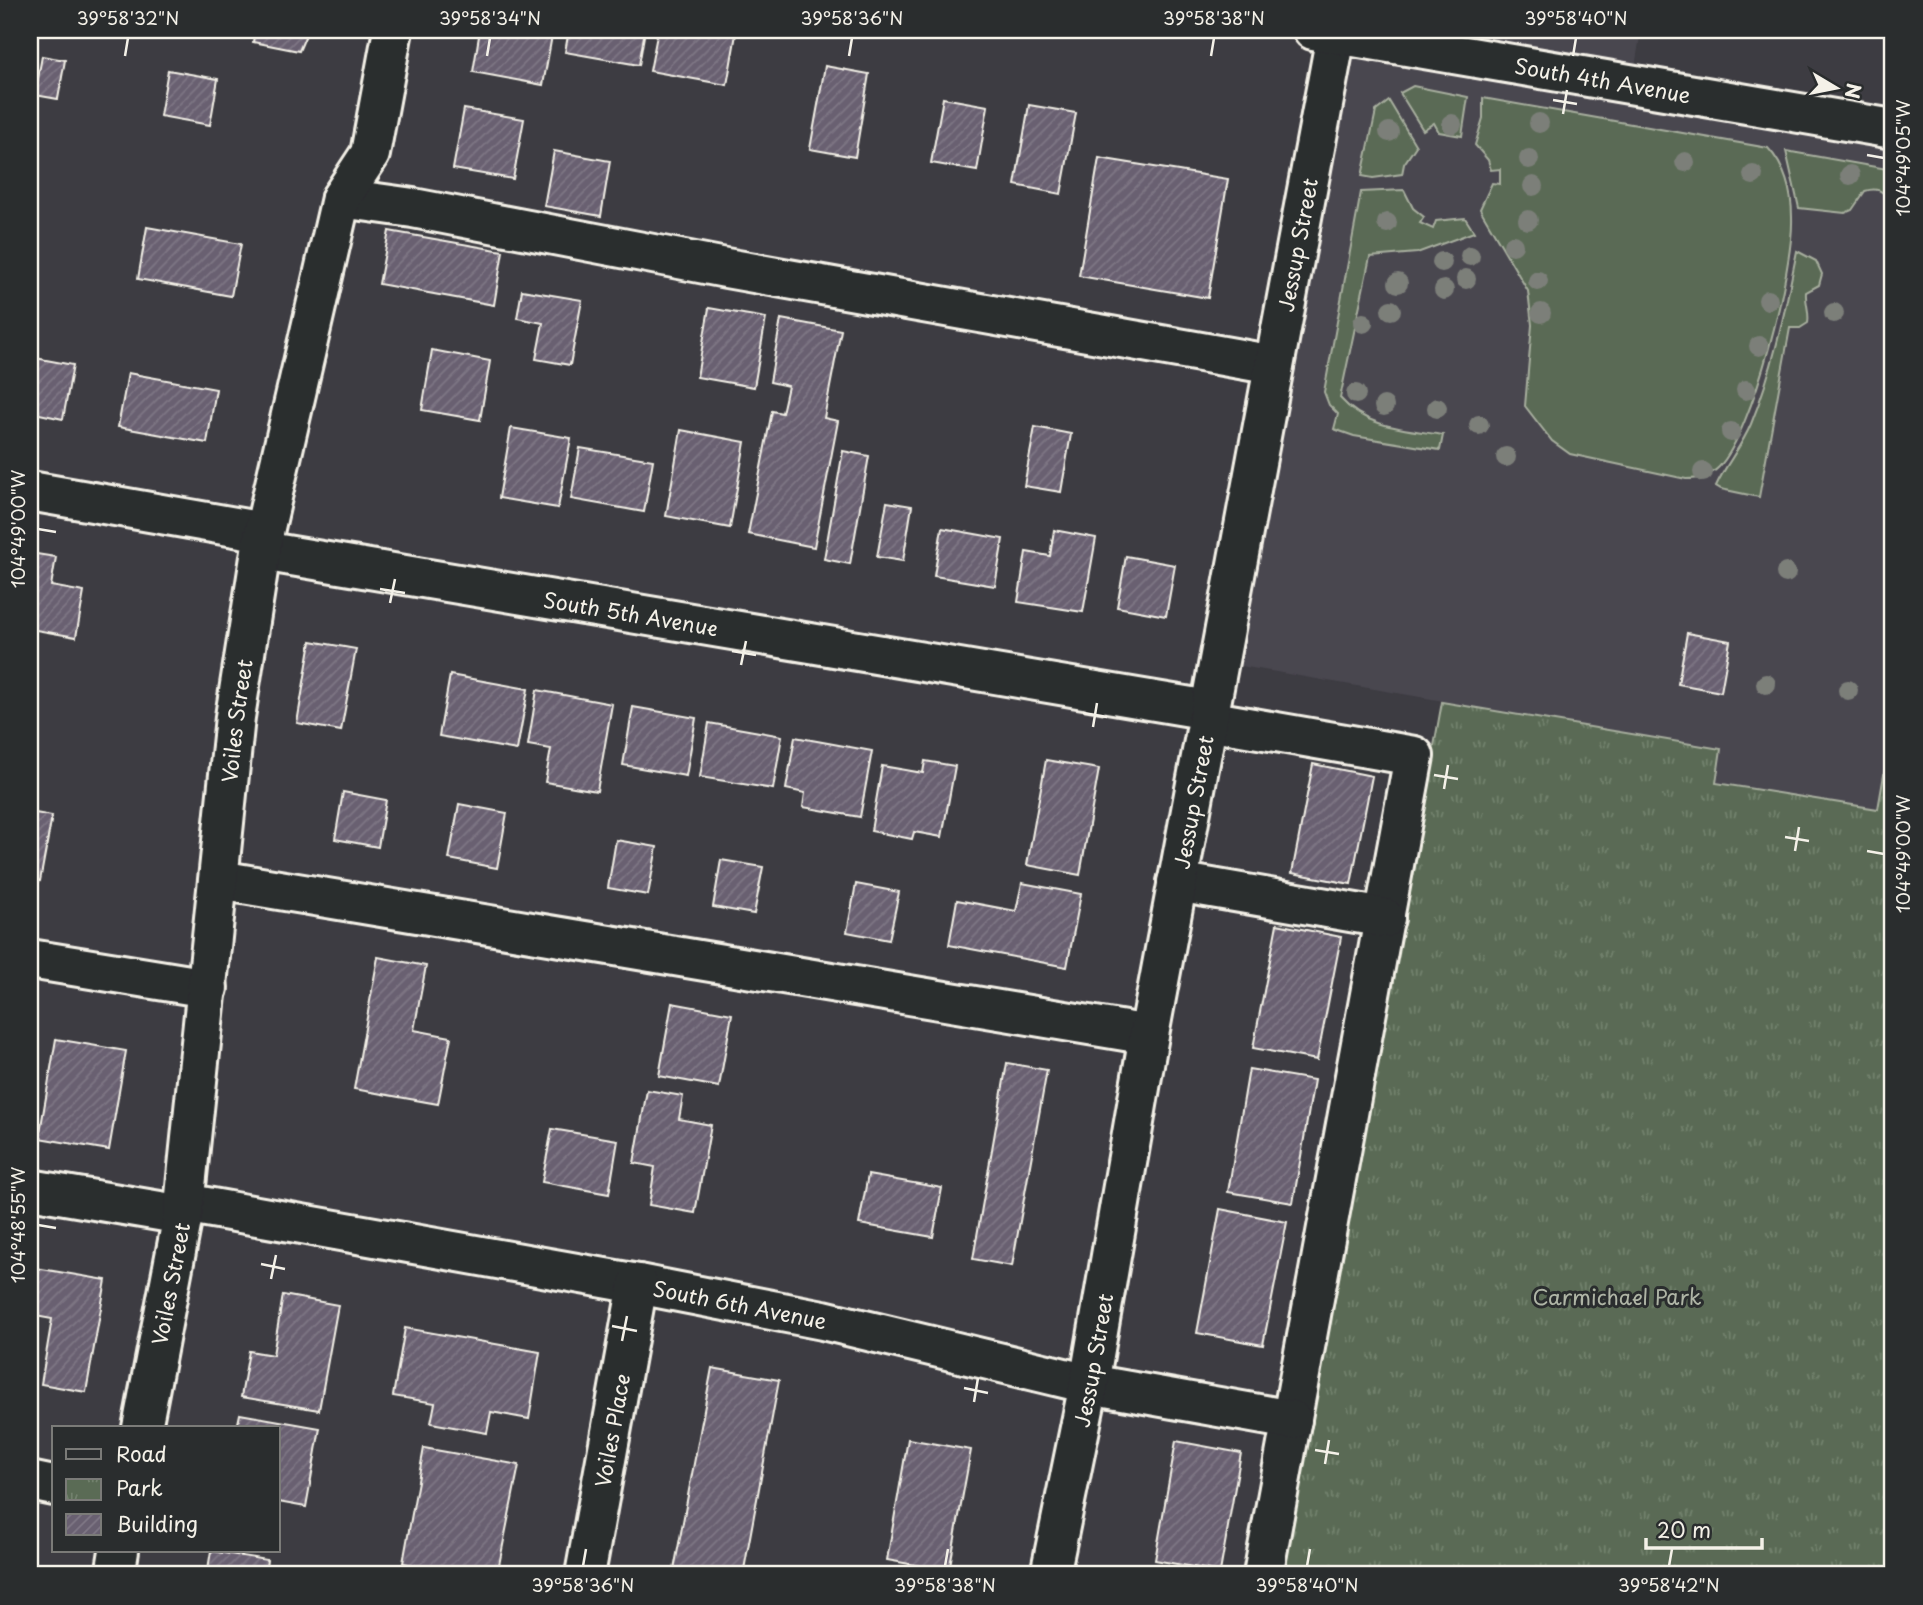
<svg xmlns="http://www.w3.org/2000/svg" width="1923" height="1605" font-family="'Playpen Sans',sans-serif">
<style>
.built{fill:#4a4750}
.grass{fill:#5a6b55;stroke:#a7ae9e;stroke-width:2}
.park{fill:url(#park-tufts);stroke:#a7ae9e;stroke-width:2}
.building{fill:url(#building-hatch);stroke:#f4f1e8;stroke-width:2}
.lines{fill:none;stroke-linecap:round;stroke-linejoin:round}
.minor-casing{stroke:#f4f1e8;stroke-width:44}
.major-casing{stroke:#f4f1e8;stroke-width:44}
.minor{stroke:#2a2d2e;stroke-width:38}
.major{stroke:#2a2d2e;stroke-width:38}
.tree{fill:#7c7f79}
.ticks{fill:none;stroke:#f4f1e8;stroke-width:2.5}
.labels{text-anchor:middle;dominant-baseline:central;stroke-width:6;stroke-linejoin:round;paint-order:stroke}
.street-label{font-size:21px;fill:#f4f1e8;stroke:#2a2d2e}
.park-label{font-size:21px;fill:#afb5a6;stroke:#2a2d2e}
.neatline{fill:none;stroke:#f4f1e8;stroke-width:2.5}
.ticks-label{font-size:18px;text-anchor:middle;fill:#f4f1e8}
</style>
<defs>
<pattern id="park-tufts" width="24" height="20" patternUnits="userSpaceOnUse" patternTransform="scale(1.75)"><rect width="24" height="20" fill="#5a6b55"/><path d="M3 7l-1-3M5 7V3M7 7l1-3M15 17l-1-3M17 17v-4M19 17l1-3" fill="none" stroke="#72816d"/></pattern>
<pattern id="building-hatch" width="6" height="6" patternUnits="userSpaceOnUse" patternTransform="scale(1.75)"><rect width="6" height="6" fill="#696071"/><path d="M-1 1l2-2M0 6l6-6M5 7l2-2" fill="none" stroke="#7f7785"/></pattern>
</defs>
<rect width="100%" height="100%" fill="#3d3c42"/>
<filter id="ink" filterUnits="userSpaceOnUse"><feTurbulence type="fractalNoise" baseFrequency=".0143" numOctaves="2"/><feDisplacementMap in="SourceGraphic" scale="14" xChannelSelector="R" yChannelSelector="G"/><feConvolveMatrix kernelMatrix="1 2 1 2 8 2 1 2 1" color-interpolation-filters="sRGB"/></filter>
<g filter="url(#ink)">
<!-- built -->
<polygon class="built" points="1313,30 1641,30 1632,85 1893,129 1893,770 1885,769 1878,809 1715,783 1721,749 1218,662 1336,34"/>
<!-- grass -->
<g class="grass">
<polygon points="1413,86 1468,97 1462,136 1439,132 1434,123 1423,130 1400,93"/>
<path d="M1483 98 1768 148C1785 166 1792 192 1792 217 1794 267 1753 432 1719 467 1709 477 1699 479 1686 479L1570 454 1552 441 1525 406 1532 325 1528 291 1480 209 1492 183 1500 184V169L1491 170 1488 160 1475 145 1483 118Z"/>
<polygon points="1389,101 1416,146 1404,164 1402,174 1373,178 1362,176 1376,111"/>
<path d="M1786 151 1893 170V201C1883 194 1881 186 1865 191L1852 210 1845 213 1799 208Z"/>
<path d="M1404 190 1413 208 1424 217 1420 223 1433 229 1436 221 1465 218 1474 232 1417 253 1370 257 1340 398C1366 428 1405 429 1443 435L1440 450 1354 436 1334 429 1338 414 1329 405 1324 392 1361 192Z"/>
<path d="M1797 251 1816 261 1822 274 1819 285 1806 292C1805 304 1810 311 1808 323L1800 328H1790L1759 497 1721 489 1716 486C1726 464 1742 446 1751 424 1774 368 1785 310 1797 251Z"/>
</g>
<!-- park -->
<polygon class="park" points="1442,702 1721,749 1716,783 1878,809 1885,769 1893,770 1893,1575 1284,1575"/>
<!-- building -->
<g class="building">
<polygon points="252,30 308,30 299,51 253,42 255,30"/>
<polygon points="480,30 553,30 543,85 473,72"/>
<polygon points="569,30 645,30 639,65 565,52"/>
<polygon points="658,30 712,30 736,34 727,85 650,71"/>
<polygon points="42,56 65,60 58,99 35,95"/>
<polygon points="825,66 869,74 855,157 810,149"/>
<polygon points="168,70 218,79 210,125 160,116"/>
<polygon points="943,98 988,106 977,171 931,163"/>
<polygon points="1029,105 1076,113 1061,194 1015,185"/>
<polygon points="464,109 524,119 513,179 453,169"/>
<polygon points="554,151 610,161 601,216 544,206"/>
<polygon points="1099,158 1228,179 1208,298 1079,276"/>
<polygon points="147,227 241,244 231,296 138,279"/>
<polygon points="389,231 503,251 494,305 379,284"/>
<polygon points="522,290 582,300 570,365 536,359 543,323 517,318"/>
<polygon points="709,308 766,318 754,387 697,377"/>
<polygon points="781,319 841,330 824,418 838,421 814,547 748,534 772,411 782,413 788,386 770,382"/>
<polygon points="432,350 490,361 480,420 422,410"/>
<polygon points="30,357 73,365 63,419 30,412"/>
<polygon points="128,373 216,389 207,443 118,427"/>
<polygon points="1035,427 1071,434 1061,492 1024,486"/>
<polygon points="511,428 571,438 558,508 499,498"/>
<polygon points="681,430 745,442 730,528 666,516"/>
<polygon points="580,448 653,460 644,512 571,499"/>
<polygon points="843,451 869,456 850,564 824,559"/>
<polygon points="887,502 912,506 903,561 877,557"/>
<polygon points="942,528 1003,539 995,586 934,576"/>
<polygon points="1054,530 1096,538 1083,612 1018,602 1026,552 1050,556"/>
<polygon points="30,553 56,557 51,586 84,592 76,637 30,629"/>
<polygon points="1126,556 1175,565 1166,616 1117,607"/>
<polygon points="1687,633 1730,641 1721,692 1678,684"/>
<polygon points="311,641 356,649 341,731 297,723"/>
<polygon points="450,675 528,689 517,750 439,736"/>
<polygon points="537,690 612,704 597,791 545,782 551,749 528,745"/>
<polygon points="633,707 696,718 686,776 623,765"/>
<polygon points="709,723 782,736 773,789 700,777"/>
<polygon points="795,737 872,751 860,817 803,807 805,793 786,789"/>
<polygon points="1046,760 1099,769 1080,875 1027,865"/>
<polygon points="925,761 955,766 942,837 914,832 912,839 871,831 882,766 923,773"/>
<polygon points="1313,764 1372,776 1351,884 1292,873"/>
<polygon points="343,792 386,800 378,847 335,839"/>
<polygon points="459,804 507,813 497,868 449,859"/>
<polygon points="30,812 52,816 40,881 30,879"/>
<polygon points="616,840 657,847 648,895 608,888"/>
<polygon points="721,860 763,867 754,914 713,907"/>
<polygon points="1022,883 1081,894 1067,967 949,945 957,900 1016,911"/>
<polygon points="856,884 899,892 889,940 847,932"/>
<polygon points="1277,924 1341,937 1317,1060 1253,1048"/>
<polygon points="378,957 426,966 414,1030 451,1037 438,1104 354,1089"/>
<polygon points="672,1003 732,1014 719,1087 659,1076"/>
<polygon points="56,1039 126,1051 109,1150 39,1138"/>
<polygon points="1007,1063 1047,1070 1012,1266 973,1259"/>
<polygon points="1249,1069 1314,1080 1293,1203 1228,1192"/>
<polygon points="647,1090 683,1096 679,1119 711,1125 695,1213 649,1205 655,1167 634,1163"/>
<polygon points="552,1129 618,1140 609,1194 542,1182"/>
<polygon points="868,1175 942,1188 933,1237 859,1224"/>
<polygon points="1220,1209 1287,1222 1263,1345 1197,1333"/>
<polygon points="30,1267 106,1280 86,1392 41,1384 52,1319 30,1315"/>
<polygon points="283,1295 338,1305 319,1410 241,1397 249,1351 273,1355"/>
<polygon points="405,1328 540,1352 529,1419 491,1412 487,1433 431,1423 435,1403 393,1396"/>
<polygon points="712,1368 779,1380 743,1575 673,1575"/>
<polygon points="240,1414 320,1428 306,1507 278,1502 278,1428 237,1428"/>
<polygon points="908,1439 971,1450 949,1571 887,1560"/>
<polygon points="1176,1441 1241,1453 1220,1572 1155,1560"/>
<polygon points="424,1448 519,1465 497,1575 472,1575 403,1563"/>
<polygon points="211,1551 267,1560 265,1575 207,1575"/>
</g>
<g class="lines">
<defs>
<g id="minor">
<polyline points="341,198 413,208 726,268 1274,365"/>
<polyline points="30,491 264,532"/>
<path id="s1" d="M262 551 1209 710"/>
<polyline points="1207,720 1414,756 1263,1575"/>
<polyline points="219,880 1149,1035"/>
<polyline points="1177,882 1385,918"/>
<polyline points="30,959 208,988"/>
<polyline points="30,1189 183,1215"/>
<path id="s2" d="M184 1203 638 1284 823 1320 1089 1384 1292 1420"/>
<path id="s3" d="M142 1428 183 1215 235 717 264 532 341 198 370 154 393 30"/>
<polyline points="30,1481 54,1486"/>
<polyline points="115,1575 119,1551"/>
<path id="s4" d="M585 1575 638 1284"/>
<path id="s5" d="M1050 1575 1089 1384 1149 1035 1337 30"/>
</g>
<g id="major">
<path id="s6" d="M1313 30 1893 129"/>
</g>
</defs>
<!-- minor casing -->
<use href="#minor" class="minor-casing"/>
<!-- major casing -->
<use href="#major" class="major-casing"/>
<!-- minor -->
<use href="#minor" class="minor"/>
<!-- major -->
<use href="#major" class="major"/>
</g>
<!-- trees -->
<g class="tree">
<circle cx="1539" cy="123" r="10"/>
<circle cx="1452" cy="124" r="10"/>
<circle cx="1389" cy="132" r="10"/>
<circle cx="1529" cy="159" r="10"/>
<circle cx="1685" cy="162" r="10"/>
<circle cx="1753" cy="175" r="10"/>
<circle cx="1850" cy="175" r="10"/>
<circle cx="1533" cy="186" r="10"/>
<circle cx="1528" cy="220" r="10"/>
<circle cx="1387" cy="223" r="10"/>
<circle cx="1513" cy="245" r="10"/>
<circle cx="1470" cy="256" r="10"/>
<circle cx="1442" cy="262" r="10"/>
<circle cx="1466" cy="279" r="10"/>
<circle cx="1538" cy="281" r="10"/>
<circle cx="1398" cy="283" r="10"/>
<circle cx="1444" cy="290" r="10"/>
<circle cx="1768" cy="300" r="10"/>
<circle cx="1391" cy="310" r="10"/>
<circle cx="1541" cy="313" r="10"/>
<circle cx="1834" cy="313" r="10"/>
<circle cx="1363" cy="323" r="10"/>
<circle cx="1759" cy="346" r="10"/>
<circle cx="1746" cy="390" r="10"/>
<circle cx="1356" cy="394" r="10"/>
<circle cx="1384" cy="406" r="10"/>
<circle cx="1437" cy="408" r="10"/>
<circle cx="1479" cy="425" r="10"/>
<circle cx="1731" cy="432" r="10"/>
<circle cx="1506" cy="457" r="10"/>
<circle cx="1703" cy="472" r="10"/>
<circle cx="1786" cy="573" r="10"/>
<circle cx="1766" cy="684" r="10"/>
<circle cx="1848" cy="690" r="10"/>
</g>
</g>
<!-- ticks -->
<path class="ticks" d="M125 56 128 38M487 56 490 38M849 56 852 38M1211 56 1214 38M1573 56 1576 38M1553 100 1577 104M1563 114 1567 90M1867 155 1884 158M38 529 56 532M380 589 405 593M390 603 395 579M732 651 756 655M741 665 746 641M1083 713 1107 717M1093 727 1097 703M1434 775 1458 779M1444 789 1448 765M1785 837 1809 841M1795 851 1799 827M1867 851 1884 854M38 1225 56 1228M261 1264 285 1269M271 1279 276 1255M612 1326 637 1331M622 1341 627 1316M964 1388 988 1393M974 1402 978 1378M1315 1450 1339 1454M1325 1464 1329 1440M583 1566 586 1549M945 1566 948 1549M1307 1566 1310 1549M1669 1566 1672 1549"/>
<g class="labels">
<!-- street labels -->
<g class="street-label">
<text stroke="none"><textPath href="#s6" startOffset="294">South 4th Avenue</textPath></text>
<text stroke="none"><textPath href="#s5" startOffset="1353">Jessup Street</textPath></text>
<text stroke="none"><textPath href="#s1" startOffset="374">South 5th Avenue</textPath></text>
<text stroke="none"><textPath href="#s3" startOffset="714">Voiles Street</textPath></text>
<text stroke="none"><textPath href="#s5" startOffset="786">Jessup Street</textPath></text>
<text stroke="none"><textPath href="#s3" startOffset="147">Voiles Street</textPath></text>
<text stroke="none"><textPath href="#s2" startOffset="565">South 6th Avenue</textPath></text>
<text stroke="none"><textPath href="#s5" startOffset="219">Jessup Street</textPath></text>
<text stroke="none"><textPath href="#s4" startOffset="147">Voiles Place</textPath></text>
</g>
<!-- park labels -->
<g class="park-label">
<text x="1617" y="1296">Carmichael Park</text>
</g>
</g>
<!-- margin -->
<rect width="1923" height="1605" fill="none" stroke="#2a2d2e" stroke-width="77"/>
<!-- legend -->
<rect x="52" y="1426" width="228" height="126" fill="#2a2d2e" stroke="#7b7b78" stroke-width="2"/>
<rect x="66" y="1449" width="35" height="10" fill="#2a2d2e" stroke="#7b7b78" stroke-width="2"/>
<text x="116" y="1462" font-size="21" fill="#f4f1e8">Road</text>
<rect x="66" y="1479" width="35" height="21" fill="url(#park-tufts)" stroke="#7b7b78" stroke-width="2"/>
<text x="116" y="1496" font-size="21" fill="#f4f1e8">Park</text>
<rect x="66" y="1514" width="35" height="21" fill="url(#building-hatch)" stroke="#7b7b78" stroke-width="2"/>
<text x="116" y="1532" font-size="21" fill="#f4f1e8">Building</text>
<!-- north arrow -->
<g transform="translate(1836 88) rotate(100)" stroke="#2a2d2e" stroke-width="5" paint-order="stroke">
<path d="M0-5L12 26L0 18L-12 26Z" fill="#f4f1e8"/>
<text y="-10" font-size="19" font-weight="bold" text-anchor="middle" fill="#f4f1e8">N</text>
</g>
<!-- scale -->
<path d="M1646 1538v10h116v-10" fill="none" stroke="#f4f1e8" stroke-width="3.5"/>
<text x="1657" y="1538" font-size="21" fill="#f4f1e8" stroke="#2a2d2e" stroke-width="5" paint-order="stroke">20 m</text>
<rect x="38" y="38" width="1846" height="1528" class="neatline"/>
<g class="ticks-label">
<text x="128" y="25">39°58'32"N</text>
<text x="490" y="25">39°58'34"N</text>
<text x="852" y="25">39°58'36"N</text>
<text x="1214" y="25">39°58'38"N</text>
<text x="1576" y="25">39°58'40"N</text>
<text transform="translate(1904 158) rotate(-90)" y="6">104°49'05"W</text>
<text transform="translate(19 529) rotate(-90)" y="6">104°49'00"W</text>
<text transform="translate(1904 854) rotate(-90)" y="6">104°49'00"W</text>
<text transform="translate(19 1225) rotate(-90)" y="6">104°48'55"W</text>
<text x="583" y="1592">39°58'36"N</text>
<text x="945" y="1592">39°58'38"N</text>
<text x="1307" y="1592">39°58'40"N</text>
<text x="1669" y="1592">39°58'42"N</text>
</g>
</svg>
